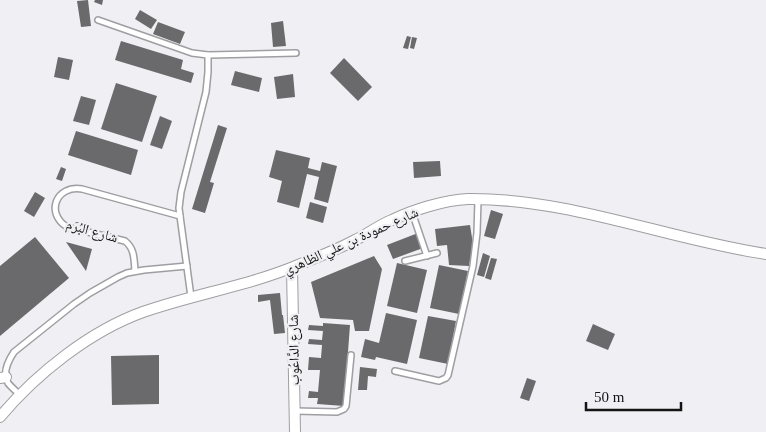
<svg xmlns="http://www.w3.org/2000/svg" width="766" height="432" font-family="'Times New Roman','Noto Naskh Arabic',serif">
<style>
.building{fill:#6a696c}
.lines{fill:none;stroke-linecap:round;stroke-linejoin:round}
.service-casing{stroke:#9f9ea2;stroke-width:8}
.minor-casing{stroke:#9f9ea2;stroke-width:12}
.service{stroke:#fff;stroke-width:5}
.minor{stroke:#fff;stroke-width:10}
.labels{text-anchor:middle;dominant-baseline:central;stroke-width:4.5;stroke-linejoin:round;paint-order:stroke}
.street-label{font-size:14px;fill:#141415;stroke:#f0eff3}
</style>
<rect width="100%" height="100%" fill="#f0eff3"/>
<!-- building -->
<g class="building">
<polygon points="88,0 91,26 81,27 77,1"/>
<polygon points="95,0 103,0 102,5 94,2"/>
<polygon points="140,10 157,20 151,29 135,19"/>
<polygon points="283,21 286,46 273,47 271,23"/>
<polygon points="158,22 185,32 180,44 153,34"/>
<polygon points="407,36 411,37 408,49 403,48"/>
<polygon points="412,37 417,38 414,49 410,48"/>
<polygon points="121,41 183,60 181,69 194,73 191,83 115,60"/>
<polygon points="58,57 73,60 69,80 54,77"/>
<polygon points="344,58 372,87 358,101 330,73"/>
<polygon points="235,71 262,78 259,92 231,85"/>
<polygon points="293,74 295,97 277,99 274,77"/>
<polygon points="116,83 157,96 142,142 101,129"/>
<polygon points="81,96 96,100 89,125 73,121"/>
<polygon points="160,116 172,121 162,149 150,145"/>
<polygon points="218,125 227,128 210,182 214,183 205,213 192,209"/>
<polygon points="76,131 138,150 131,175 68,155"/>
<polygon points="276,150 310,158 308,168 320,171 322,162 337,166 328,203 314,199 319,177 307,174 299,208 277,202 282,181 269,177"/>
<polygon points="440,161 441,176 414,178 413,162"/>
<polygon points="61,167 66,169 62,181 56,179"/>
<polygon points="35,192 45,198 34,217 24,211"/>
<polygon points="310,202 327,207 323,223 306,218"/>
<polygon points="491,210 503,214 495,239 484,236"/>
<polygon points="470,225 473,244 469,266 449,265 447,245 437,246 435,229"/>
<polygon points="418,233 423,248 393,259 387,245"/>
<polygon points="35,237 69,278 0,336 0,266"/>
<polygon points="66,242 92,249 86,271"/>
<polygon points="483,253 490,256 484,277 477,275"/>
<polygon points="374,256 382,269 369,331 355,331 353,320 320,318 311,282"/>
<polygon points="491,258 497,259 491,280 485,278"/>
<polygon points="397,263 427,270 417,313 387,306"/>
<polygon points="439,265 468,271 459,314 430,308"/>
<polygon points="280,293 282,315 283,315 285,333 274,334 270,300 258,302 258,295"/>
<polygon points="386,313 417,320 407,364 376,357 375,360 361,357 365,339 379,343"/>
<polygon points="428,316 456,321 448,364 419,358"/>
<polygon points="323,323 350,325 344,406 317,404 318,398 308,398 309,391 318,392 320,370 308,370 309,357 321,358 322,345 308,344 309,339 322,340 323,331 308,330 309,325 323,326"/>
<polygon points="593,324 615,334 608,350 586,341"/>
<polygon points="159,355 159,404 112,405 111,356"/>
<polygon points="360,367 377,369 376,377 368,376 367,390 358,390"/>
<polygon points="527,378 536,381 529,401 520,398"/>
</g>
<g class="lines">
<defs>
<g id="service">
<polyline points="98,20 192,53 208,55 296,53"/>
<polyline points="412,212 427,256"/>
<polyline points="405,261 437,253"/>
<path d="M135 271C134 260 135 249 125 241L67 227C45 213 56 185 82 189L180 216"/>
<polyline points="191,297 180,216 179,208 181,192 206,92 208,72 208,55"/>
<polyline points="395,371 439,381 446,378 448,375 473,266 477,233 478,200"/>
<path d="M20 395C16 391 11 387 8 383 2 373 8 361 14 352L74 304 90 293 118 277 127 273 144 270 187 266"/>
<polyline points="295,411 337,412 344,409 346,406 351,355"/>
</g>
<g id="minor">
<polyline points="292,268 295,432"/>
<polyline points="0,378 6,377"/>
<path d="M0 417C36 374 90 331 143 312 194 294 248 286 298 265 317 257 337 250 355 240 368 234 379 225 392 220 413 210 444 200 468 199 570 198 666 239 766 254"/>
</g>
</defs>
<!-- service casing -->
<use href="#service" class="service-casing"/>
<!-- minor casing -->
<use href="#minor" class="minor-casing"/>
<!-- service -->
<use href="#service" class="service"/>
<!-- minor -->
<use href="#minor" class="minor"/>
</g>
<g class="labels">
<!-- street labels -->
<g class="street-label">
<text transform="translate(92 231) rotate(16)">شارع البُرَم</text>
<text transform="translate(351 241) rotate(-24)">شارع حمودة بن علي الظاهري</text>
<text transform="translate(294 350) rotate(-91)">شارع الدَّاعُوب</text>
</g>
</g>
<!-- scale -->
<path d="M586 402v8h95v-8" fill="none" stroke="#141415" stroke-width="2.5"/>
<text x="594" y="402" font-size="15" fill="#141415" stroke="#f0eff3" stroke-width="4" paint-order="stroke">50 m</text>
</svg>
